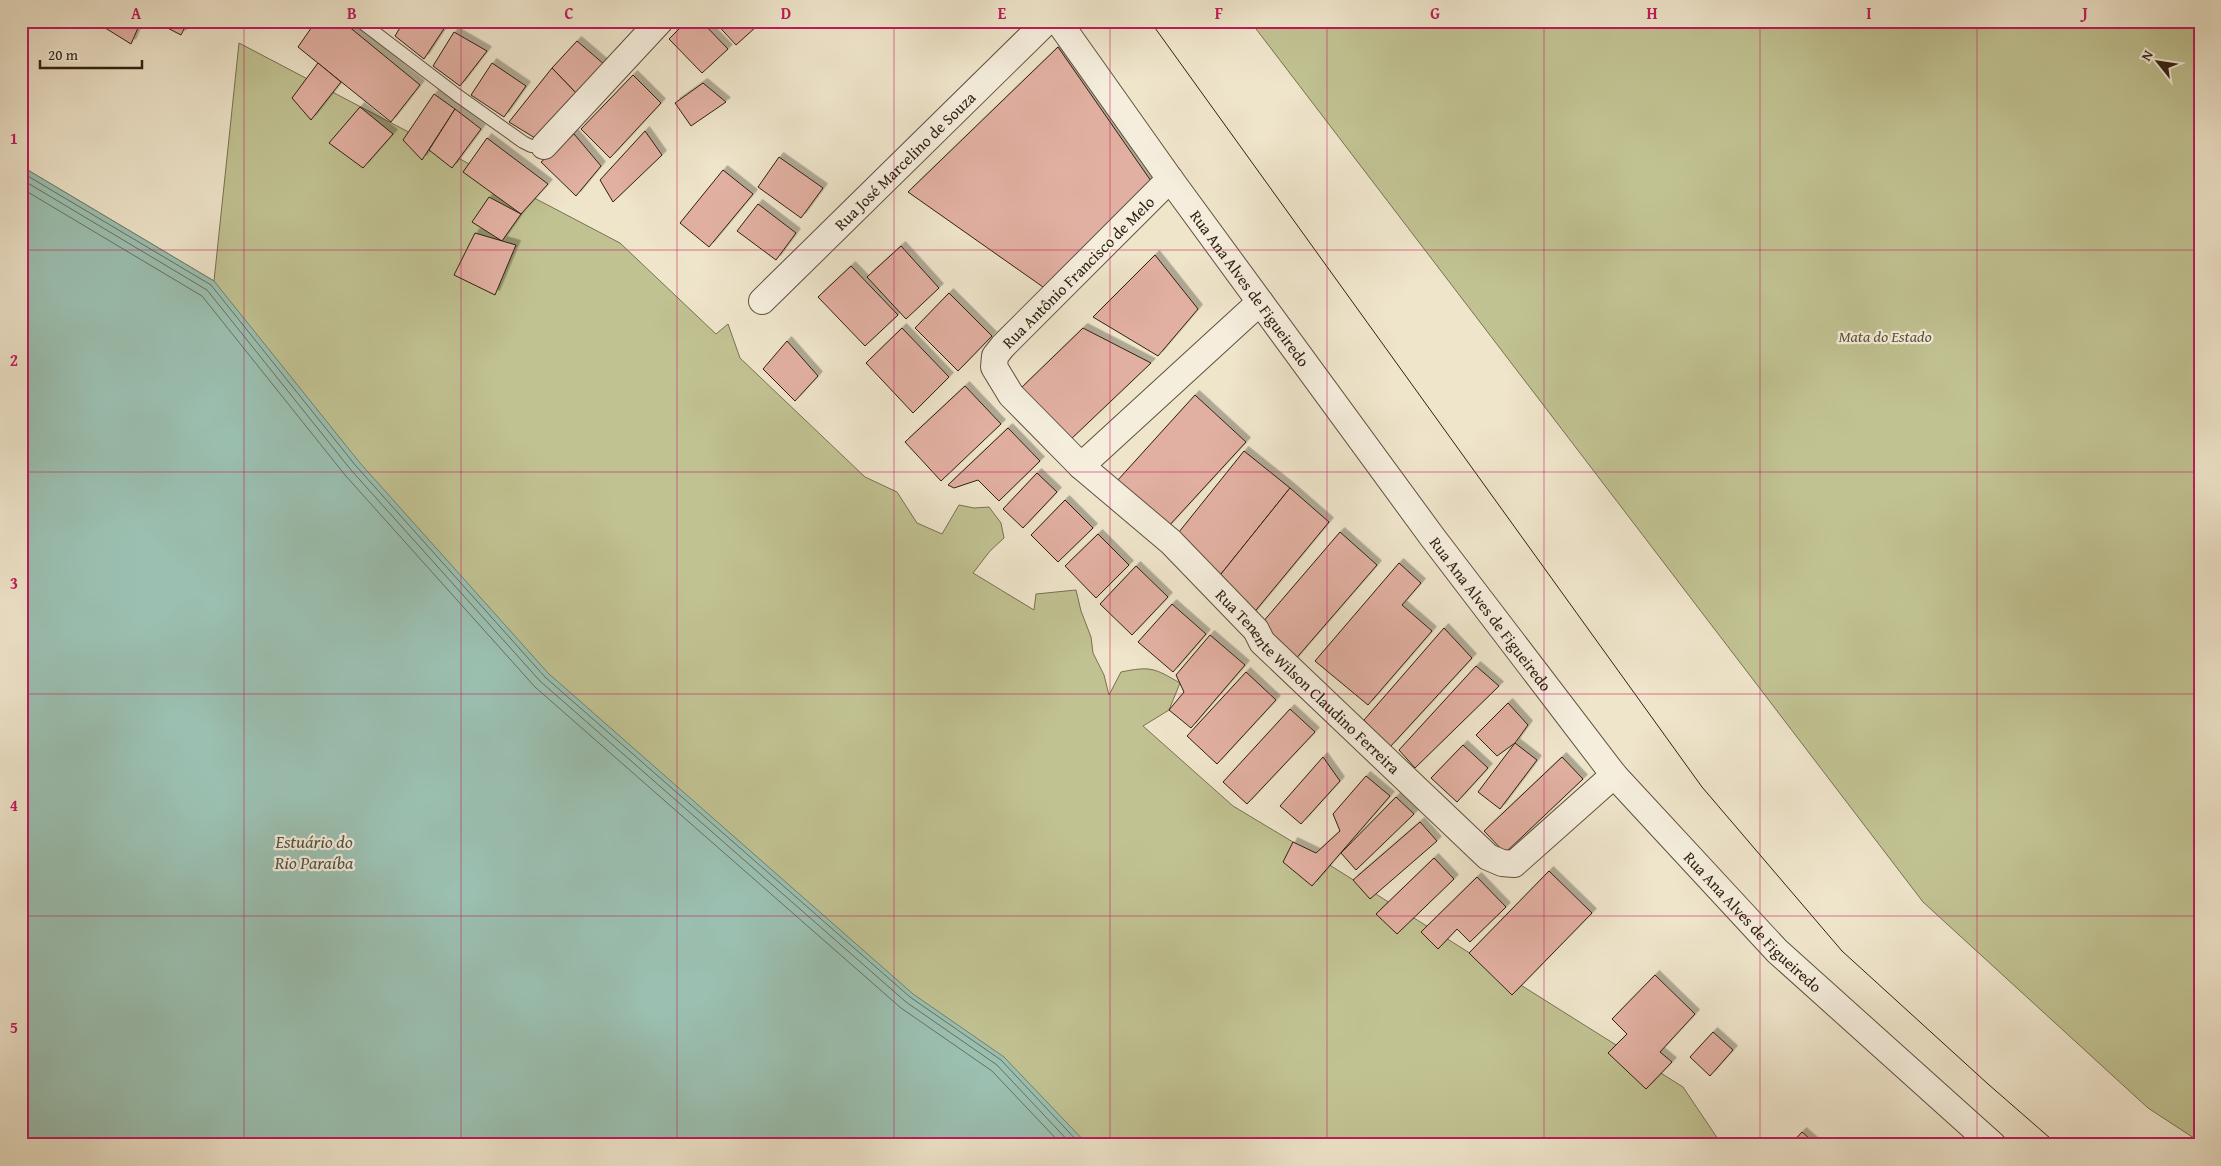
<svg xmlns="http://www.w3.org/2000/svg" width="2221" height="1166" font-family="'Gentium Book Plus',serif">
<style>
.green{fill:#c1c292;stroke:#787151}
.water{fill:#9bc0b1;stroke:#708071}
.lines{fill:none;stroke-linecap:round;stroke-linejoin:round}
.shore{stroke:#667060;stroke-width:1}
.building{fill:#e2b0a2;stroke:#302010;filter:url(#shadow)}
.lane-casing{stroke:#60513f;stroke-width:14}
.street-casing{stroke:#60513f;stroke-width:28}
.lane{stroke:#f5eedd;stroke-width:12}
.street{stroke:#f5eedd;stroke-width:26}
.tram{stroke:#302010;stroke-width:1}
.grid{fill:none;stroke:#c2185b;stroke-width:1;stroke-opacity:0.55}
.labels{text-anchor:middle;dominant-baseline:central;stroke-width:4.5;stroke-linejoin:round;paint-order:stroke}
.street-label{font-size:16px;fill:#302010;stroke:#f5eedd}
.park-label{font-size:16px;font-style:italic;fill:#5c5137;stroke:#f5eedd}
.water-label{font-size:18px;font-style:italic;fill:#505040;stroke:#f5eedd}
.neatline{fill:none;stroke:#c2185b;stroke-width:2}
.grid-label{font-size:16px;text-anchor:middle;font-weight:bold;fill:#c2185b}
</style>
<defs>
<filter id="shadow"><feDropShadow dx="4.5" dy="-4.5" stdDeviation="0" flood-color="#0004"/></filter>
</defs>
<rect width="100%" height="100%" fill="#efe5cb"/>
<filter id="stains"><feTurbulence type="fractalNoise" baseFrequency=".004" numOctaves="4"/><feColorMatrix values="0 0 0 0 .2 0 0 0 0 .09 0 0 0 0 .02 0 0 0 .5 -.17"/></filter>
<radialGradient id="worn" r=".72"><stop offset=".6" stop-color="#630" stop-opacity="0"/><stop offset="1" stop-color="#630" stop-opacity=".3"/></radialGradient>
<!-- green -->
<g class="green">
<polygon points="1250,21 2200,21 2200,1142 2148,1108 1923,902"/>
<path d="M239 43 620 243 716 334 728 324 740 358 865 477 897 492 917 523 942 534 959 505 974 508 989 507 1001 523 1004 538 990 551 973 573 1034 610 1036 594 1076 590 1081 611 1091 637 1093 653 1104 675 1109 695 1121 672C1151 666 1154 668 1180 683L1169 710 1143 726 1233 806 1293 842 1683 1087 1722 1145H153L21 166 214 281Z"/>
</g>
<!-- water -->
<polygon class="water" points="21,166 214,281 360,463 548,673 913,994 1004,1057 1088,1145 21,1145"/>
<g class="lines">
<!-- shore -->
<g class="shore">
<polyline points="21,172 211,285 356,466 545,677 910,997 1001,1060 1081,1145"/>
<polyline points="21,179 207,290 351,470 540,681 906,1002 997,1065 1072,1145"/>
<polyline points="21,188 202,296 345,475 535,687 901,1008 992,1071 1062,1145"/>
</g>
</g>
<!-- building -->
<g class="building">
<polygon points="94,21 141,21 131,44"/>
<polygon points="154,21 188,21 181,35"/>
<polygon points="279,21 294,21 289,28"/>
<polygon points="316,21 342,21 420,85 391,122 298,47"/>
<polygon points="404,21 449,21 424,59 395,36"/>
<polygon points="687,21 701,21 728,49 702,73 669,39"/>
<polygon points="714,21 752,21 757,26 736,45"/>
<polygon points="454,32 487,51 460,86 433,66"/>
<polygon points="577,41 605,65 577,94 552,68"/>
<polygon points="1058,47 1151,181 1043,287 908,192"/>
<polygon points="318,63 341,82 311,120 292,98"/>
<polygon points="492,63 526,86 504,117 471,95"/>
<polygon points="552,68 577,94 535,138 509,122"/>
<polygon points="633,75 661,103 610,158 581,129"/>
<polygon points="703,83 726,102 691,126 675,103"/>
<polygon points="434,94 455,109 422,160 403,140"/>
<polygon points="360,107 393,134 363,168 329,143"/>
<polygon points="455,109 481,129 452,168 429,150"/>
<polygon points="645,131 662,155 613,202 600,180"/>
<polygon points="574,134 601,166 576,196 541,162"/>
<polygon points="487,138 548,184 521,214 463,172"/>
<polygon points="779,157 823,188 801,218 758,187"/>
<polygon points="723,170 753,194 709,247 680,223"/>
<polygon points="489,197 521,214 502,241 472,222"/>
<polygon points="758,204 796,233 776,260 737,231"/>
<polygon points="475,233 516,245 495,295 454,275"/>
<polygon points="901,246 939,288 906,319 867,277"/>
<polygon points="1155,255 1198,309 1158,356 1093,317"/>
<polygon points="851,266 898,315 865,346 818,297"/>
<polygon points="949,293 992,336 958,371 915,328"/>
<polygon points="902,328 949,377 913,413 866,363"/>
<polygon points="1083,328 1151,363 1069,441 1020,389"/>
<polygon points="787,341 818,376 795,401 763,369"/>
<polygon points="965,386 1001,424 941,481 905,442"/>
<polygon points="1195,395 1246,442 1167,528 1117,481"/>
<polygon points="1008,428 1040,461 999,501 978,480 954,488 948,485"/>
<polygon points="1244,451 1290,488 1217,579 1171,542"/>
<polygon points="1037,473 1057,492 1023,528 1003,509"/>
<polygon points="1290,488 1329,522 1252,615 1217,579"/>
<polygon points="1065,500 1093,528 1058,562 1031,535"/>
<polygon points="1340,532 1377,565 1293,662 1256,630"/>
<polygon points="1098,534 1129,565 1096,598 1065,566"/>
<polygon points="1399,563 1421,583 1402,605 1432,631 1368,705 1315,661"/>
<polygon points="1136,566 1168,597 1132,635 1100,604"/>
<polygon points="1172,604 1206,634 1173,672 1138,642"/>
<polygon points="1444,628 1472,658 1390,747 1364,720"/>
<polygon points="1210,635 1245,665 1191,728 1169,710 1184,692 1176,675"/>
<polygon points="1476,666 1499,686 1415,768 1399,750"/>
<polygon points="1246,672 1276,700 1217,764 1187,736"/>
<polygon points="1508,703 1528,725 1515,743 1497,756 1476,735"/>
<polygon points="1290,709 1315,732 1247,804 1223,782"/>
<polygon points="1515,743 1537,760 1500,809 1478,792"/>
<polygon points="1463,745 1488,768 1457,802 1431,778"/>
<polygon points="1323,757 1340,781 1301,824 1280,806"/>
<polygon points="1562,757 1583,779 1505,853 1484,831"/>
<polygon points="1366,776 1390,796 1312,886 1283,862 1293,842 1316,853 1340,831 1333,814"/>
<polygon points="1396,797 1414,814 1356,870 1341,853"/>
<polygon points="1420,822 1437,841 1370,899 1353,880"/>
<polygon points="1434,858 1454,879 1397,934 1376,914"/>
<polygon points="1549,871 1592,913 1512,995 1469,953"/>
<polygon points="1477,877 1506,907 1470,942 1457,929 1438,949 1421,932"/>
<polygon points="1655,975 1695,1014 1660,1052 1672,1062 1646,1089 1608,1053 1627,1034 1612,1019"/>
<polygon points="1713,1032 1733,1050 1710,1076 1690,1057"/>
<polygon points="1802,1132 1817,1145 1790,1145"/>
</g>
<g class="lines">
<defs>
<polyline id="lane" points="360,21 457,95 523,142 531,146 544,146"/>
<g id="street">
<path id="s1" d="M1058 21 1170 179 1433 538 1614 775 1777 951 1993 1145"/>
<polyline points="544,146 660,21"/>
<path id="s2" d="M1170 179 1003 346 995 356 994 367 1011 395 1081 466 1171 542 1256 630 1262 642 1488 857 1502 863 1514 864 1614 775"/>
<path id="s3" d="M762 301 1047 21"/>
<polyline points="1081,466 1260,302"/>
</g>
</defs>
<!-- lane casing -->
<use href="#lane" class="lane-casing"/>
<!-- street casing -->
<use href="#street" class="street-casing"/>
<!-- lane -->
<use href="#lane" class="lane"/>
<!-- street -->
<use href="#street" class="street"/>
<!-- tram -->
<polyline class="tram" points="1150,21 1702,787 1842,951 1988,1084 2058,1145"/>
</g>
<!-- grid -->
<path class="grid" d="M244 21V1145M461 21V1145M677 21V1145M894 21V1145M1110 21V1145M1327 21V1145M1544 21V1145M1760 21V1145M1977 21V1145M21 250H2200M21 472H2200M21 694H2200M21 916H2200"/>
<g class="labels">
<!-- street labels -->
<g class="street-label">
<text stroke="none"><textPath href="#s3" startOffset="200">Rua José Marcelino de Souza</textPath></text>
<text transform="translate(1078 272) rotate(-45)">Rua Antônio Francisco de Melo</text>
<text stroke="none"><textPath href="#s1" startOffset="329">Rua Ana Alves de Figueiredo</textPath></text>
<text stroke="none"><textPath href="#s1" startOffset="734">Rua Ana Alves de Figueiredo</textPath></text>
<text stroke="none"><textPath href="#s2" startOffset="706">Rua Tenente Wilson Claudino Ferreira</textPath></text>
<text stroke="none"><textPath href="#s1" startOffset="1139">Rua Ana Alves de Figueiredo</textPath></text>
</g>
<!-- park labels -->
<g class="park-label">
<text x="1885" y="336">Mata do Estado</text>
</g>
<!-- water labels -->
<g class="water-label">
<text x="314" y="841">Estuário do<tspan x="314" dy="21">Rio Paraíba</tspan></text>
</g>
</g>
<!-- margin -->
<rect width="2221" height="1166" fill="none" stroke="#efe5cb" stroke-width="55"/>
<!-- north arrow -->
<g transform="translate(2158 62) rotate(300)" stroke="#f5eedd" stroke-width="4" paint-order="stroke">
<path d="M0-4L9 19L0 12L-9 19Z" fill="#302010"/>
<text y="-8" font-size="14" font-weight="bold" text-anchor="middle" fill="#302010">N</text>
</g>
<!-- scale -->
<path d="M40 60v8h102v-8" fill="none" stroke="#302010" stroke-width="2.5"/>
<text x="48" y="60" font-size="15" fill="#302010" stroke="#f5eedd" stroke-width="4" paint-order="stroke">20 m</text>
<rect x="28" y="28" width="2166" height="1110" class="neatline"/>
<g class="grid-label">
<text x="136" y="19">A</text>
<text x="352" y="19">B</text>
<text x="569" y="19">C</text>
<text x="786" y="19">D</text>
<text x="1002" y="19">E</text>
<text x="1219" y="19">F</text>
<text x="1435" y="19">G</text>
<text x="1652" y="19">H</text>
<text x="1869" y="19">I</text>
<text x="2085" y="19">J</text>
<text x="14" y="144">1</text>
<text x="14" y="366">2</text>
<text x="14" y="589">3</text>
<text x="14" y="811">4</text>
<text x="14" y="1033">5</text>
</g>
<rect width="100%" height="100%" filter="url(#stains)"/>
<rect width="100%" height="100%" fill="url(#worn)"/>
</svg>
